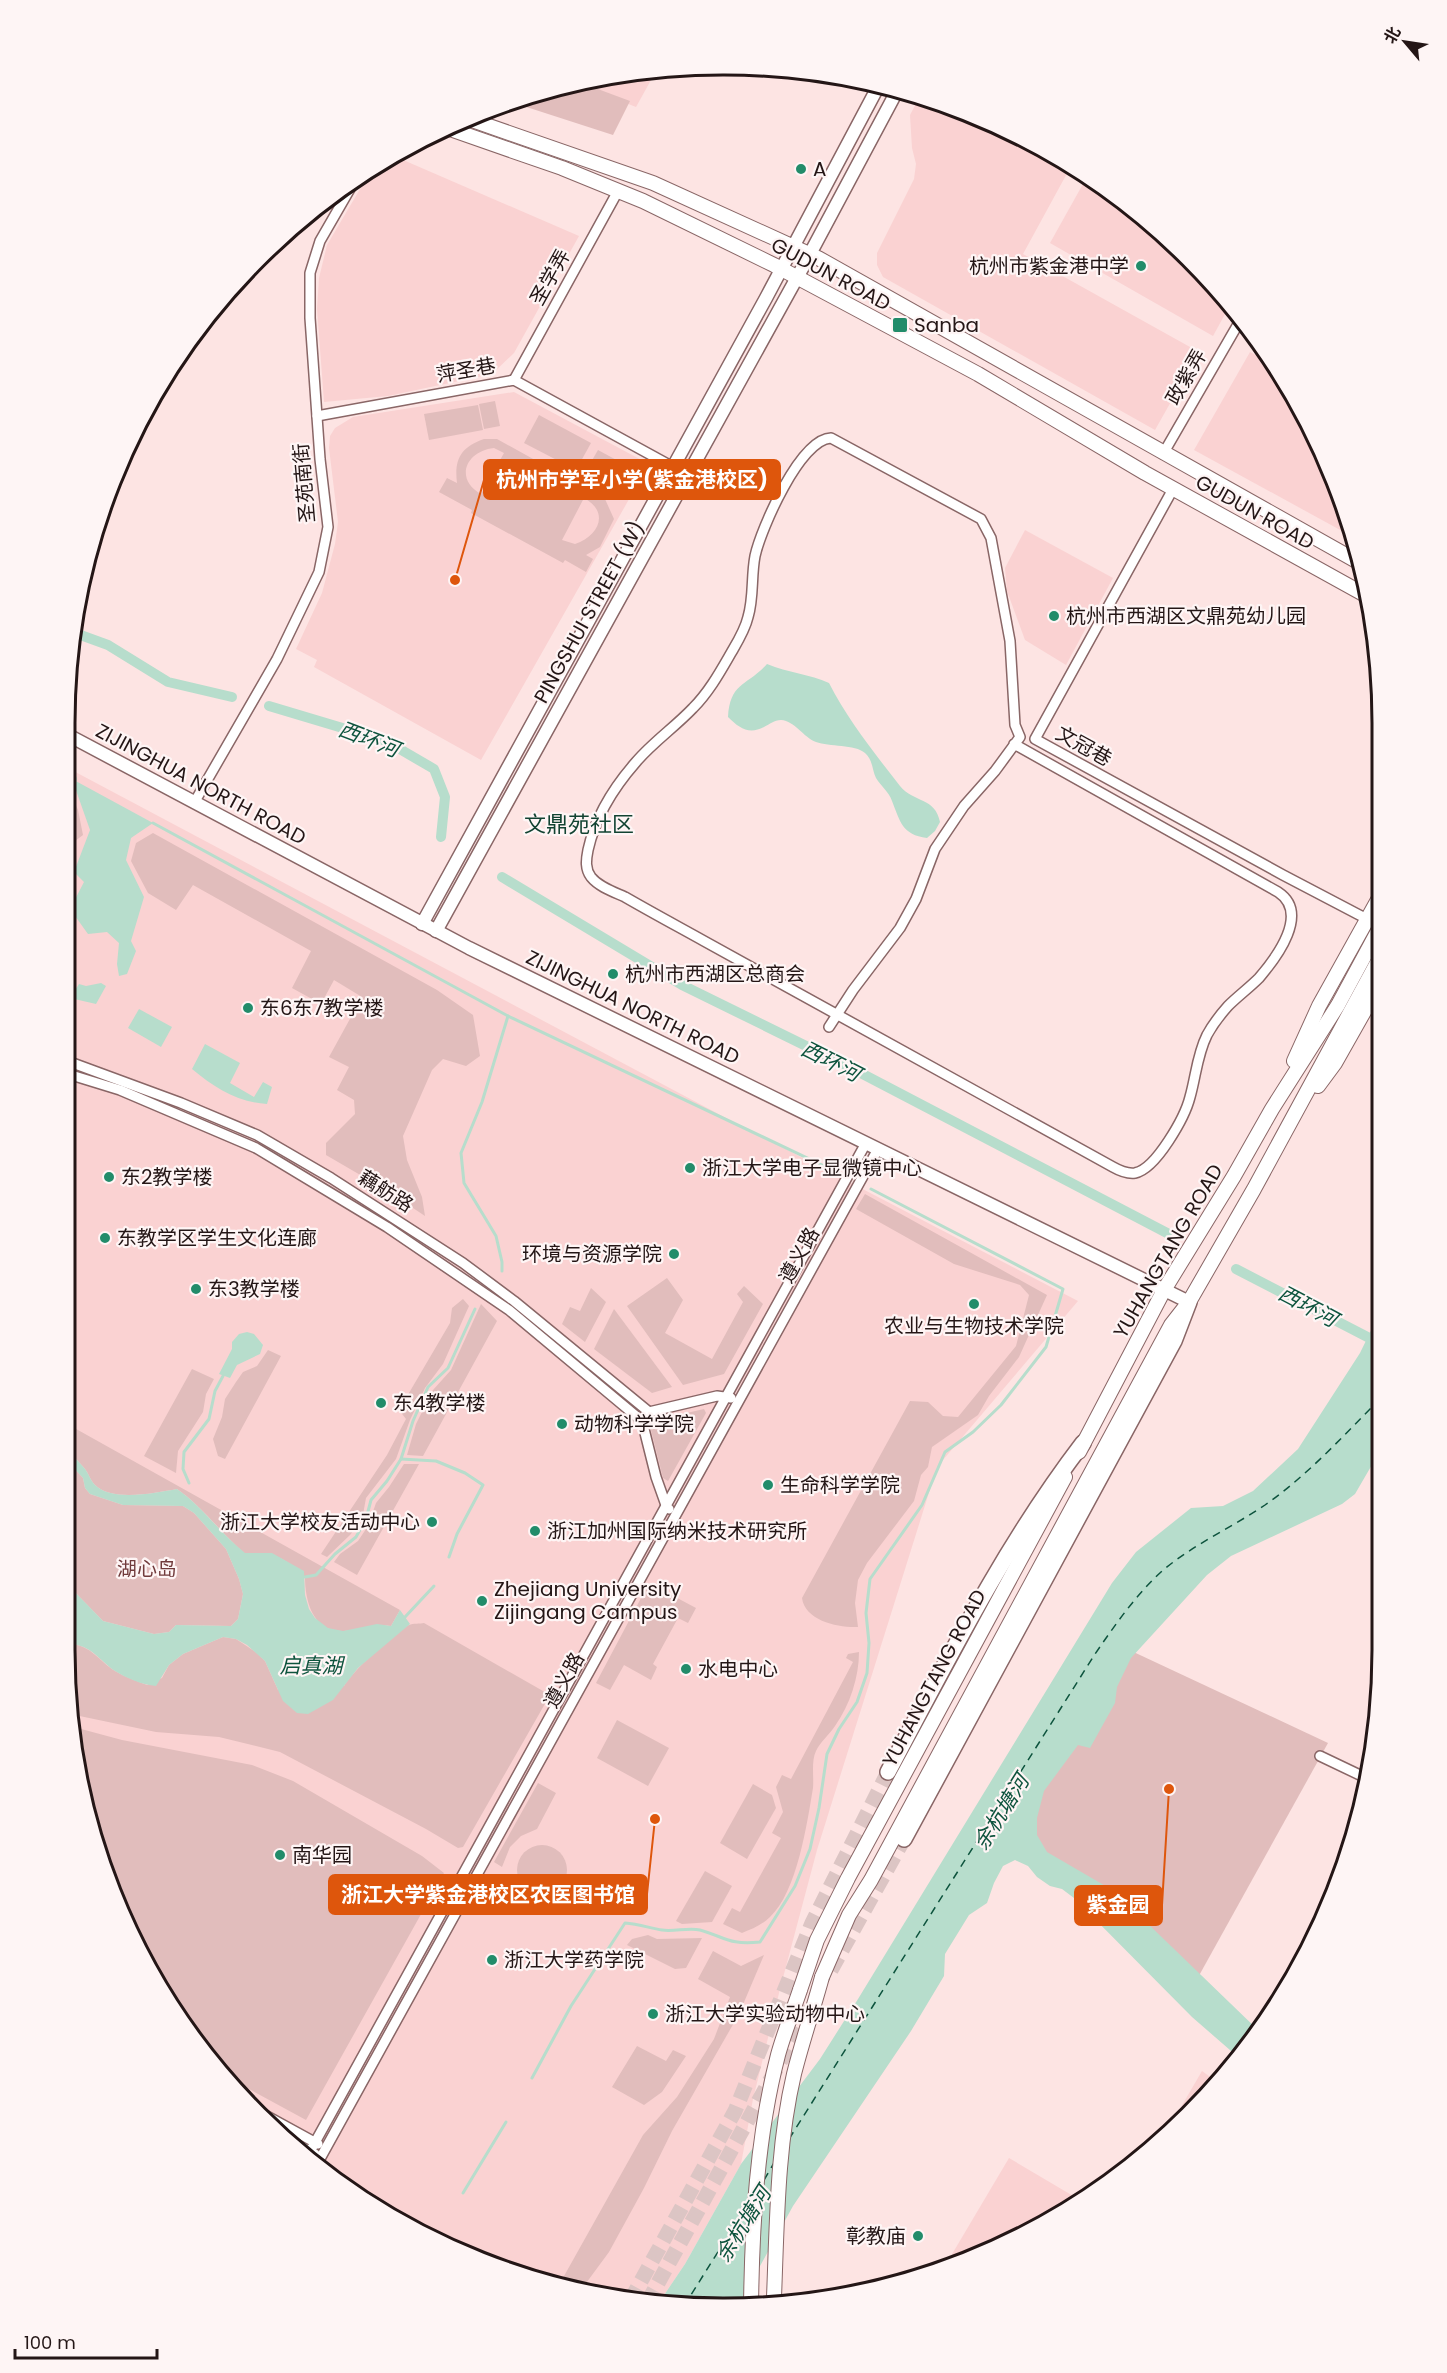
<svg xmlns="http://www.w3.org/2000/svg" width="1447" height="2373" font-family="Poppins,'Noto Sans SC',sans-serif">
<style>
.built{fill:#fad2d2}
.green{fill:#e1bdbc;fill-rule:evenodd}
.water{fill:#b7ddcc}
.lines{fill:none;stroke-linecap:round;stroke-linejoin:round}
.stream{stroke:#b7ddcc;stroke-width:3}
.canal{stroke:#b7ddcc;stroke-width:10}
.ferry{stroke:#0d533d;stroke-width:1.5;stroke-dasharray:8 6;stroke-linecap:butt}
.trunk-tunnel{stroke:#dcc5c4;stroke-width:15;stroke-dasharray:15 8;stroke-linecap:butt}
.minor-casing{stroke:#896666;stroke-width:12}
.secondary-casing{stroke:#896666;stroke-width:15}
.primary-casing{stroke:#896666;stroke-width:16}
.trunk-casing{stroke:#896666;stroke-width:18}
.minor{stroke:#fff;stroke-width:9}
.secondary{stroke:#fff;stroke-width:12}
.primary{stroke:#fff;stroke-width:14}
.trunk{stroke:#fff;stroke-width:15}
.primary-bridge-casing{stroke:#896666;stroke-width:16;stroke-linecap:butt}
.primary-bridge{stroke:#fff;stroke-width:14}
.poi-dot{fill:#228c6a;stroke:#fef5f5;stroke-width:2}
.labels{text-anchor:middle;dominant-baseline:central;stroke-width:4.5;stroke-linejoin:round;paint-order:stroke}
.poi-label{font-size:20px;fill:#241616;stroke:#fef5f5;text-anchor:start}
.street-label{font-size:20px;fill:#241616;stroke:#fef5f5}
.park-label{font-size:20px;fill:#713b3c;stroke:#fef5f5}
.water-label{font-size:21px;font-style:italic;fill:#0d533d;stroke:#fef5f5}
.quarter-label{font-size:22px;fill:#124332;stroke:#fef5f5}
.rim{fill:none;stroke:#241616;stroke-width:3}
.leader{fill:none;stroke:#de560c;stroke-width:2}
.callout-dot{fill:#de560c;stroke:#fef5f5;stroke-width:2}
.callout{fill:#de560c;stroke:#de560c;stroke-width:2}
.callout-label{font-size:21px;text-anchor:middle;font-weight:bold;fill:#fff}
</style>
<rect width="100%" height="100%" fill="#fde4e3"/>
<!-- built -->
<g class="built">
<polygon points="656,71 636,107 575,83 595,77"/>
<polygon points="919,98 976,115 1071,166 1023,254 1199,352 1155,430 883,277 877,265 877,253 914,179 916,164 912,148 910,115"/>
<polygon points="394,156 579,236 514,353 492,374 388,396 324,402 317,309 319,278 327,245 373,167"/>
<polygon points="1088,175 1219,289 1230,305 1213,336 1050,243"/>
<polygon points="1250,352 1273,364 1294,394 1347,511 1353,537 1194,450"/>
<polygon points="514,392 649,464 481,760 314,667 317,660 296,649 322,593 335,544 338,522 329,448 330,436 335,428 353,417"/>
<polygon points="1025,530 1113,578 1066,665 1025,640 1007,591 1005,568"/>
<polygon points="66,767 743,1127 1078,1301 937,1467 817,1850 780,1989 753,2099 741,2164 685,2264 658,2304 637,2303 512,2274 432,2240 323,2173 200,2050 133,1941 99,1861 70,1736"/>
<polygon points="1202,2071 1217,2082 1190,2115 1163,2138"/>
<polygon points="1009,2158 1080,2200 1015,2240 942,2271"/>
</g>
<!-- green -->
<g class="green">
<polygon points="579,82 630,101 613,135 511,102"/>
<polygon points="495,401 500,426 484,429 479,404"/>
<polygon points="478,405 483,430 429,440 424,414"/>
<polygon points="539,415 591,443 576,470 524,443"/>
<path d="M484 439H497L605 499 614 519 600 547 586 555 593 559 586 572 565 560 563 563 471 513 472 510 439 492 447 478 457 483C454 459 461 447 484 439ZM494 448 504 453 481 494C454 479 466 451 494 448ZM584 498C610 512 599 536 575 544L562 540Z"/>
<polygon points="598,450 633,469 622,489 587,469"/>
<polygon points="66,782 78,810 83,835 75,841 67,835"/>
<polygon points="153,833 437,990 473,1015 480,1056 466,1066 443,1059 432,1070 403,1136 407,1160 422,1197 425,1216 386,1190 326,1155 326,1143 355,1114 354,1100 337,1090 349,1067 329,1057 362,997 334,980 321,1004 292,988 311,951 193,885 176,910 148,893 131,861 136,843"/>
<path d="M865 1194 1047 1295 1019 1357 989 1396 978 1415 932 1447 928 1467 921 1475 914 1501 867 1563 858 1580 855 1603 858 1627C839 1628 805 1621 802 1598L910 1401 928 1402 943 1416 958 1417 1016 1346 1029 1295 1020 1285 954 1264 856 1209Z"/>
<polygon points="667,1278 683,1300 665,1333 712,1359 743,1302 737,1294 744,1286 763,1304 724,1374 683,1385 627,1306"/>
<polygon points="591,1288 606,1302 585,1342 562,1324 570,1307 580,1311"/>
<polygon points="463,1299 469,1306 443,1364 425,1388 410,1420 396,1459 366,1498 362,1520 350,1535 327,1557 321,1554 387,1455 406,1419 399,1410 450,1323 452,1308"/>
<polygon points="481,1304 497,1321 423,1456 407,1455 416,1424 433,1390 451,1370"/>
<polygon points="614,1309 672,1387 652,1393 594,1349"/>
<polygon points="268,1350 281,1356 225,1459 218,1456 213,1439 222,1417 225,1399 236,1382 243,1372 257,1366"/>
<polygon points="192,1369 214,1379 206,1394 203,1412 178,1451 176,1473 144,1456"/>
<polygon points="704,1409 706,1413 668,1481 663,1478 650,1426 652,1421"/>
<path d="M69 1425 400 1610 391 1626C373 1624 360 1630 344 1631 313 1633 305 1601 305 1577 284 1557 274 1552 245 1554 221 1533 202 1506 177 1489 155 1493 112 1502 95 1485 90 1480 89 1474 85 1469 80 1463 74 1457 69 1451Z"/>
<polygon points="69,1463 83,1478 85,1488 90,1494 123,1505 183,1506 194,1513 226,1549 239,1579 243,1594 238,1619 231,1626 176,1625 169,1632 154,1634 103,1621 70,1587"/>
<polygon points="404,1464 419,1464 357,1575 334,1562 340,1554 358,1541 368,1526 376,1503 389,1487"/>
<polygon points="649,1583 696,1608 688,1623 678,1618 653,1664 657,1667 651,1680 624,1665 610,1690 596,1683"/>
<path d="M424 1623 550 1695 463 1847 458 1848 426 1829 280 1752 219 1737 156 1732 70 1714V1644C91 1645 99 1661 115 1671 125 1677 137 1681 147 1685L162 1678 169 1665 183 1654 223 1637 236 1639 257 1653 265 1661 278 1690 344 1686C351 1673 396 1630 409 1625 413 1623 420 1624 424 1623Z"/>
<polygon points="1125,1648 1328,1743 1196,1981 1040,1853 1018,1816"/>
<path d="M859 1652C859 1677 850 1705 835 1726 830 1734 820 1742 816 1751 811 1761 814 1777 813 1788 807 1824 797 1892 770 1917 762 1925 752 1929 742 1933L723 1924 732 1908 740 1912 781 1838 772 1833 783 1812 776 1787 782 1775 791 1779 853 1662 846 1658 848 1654Z"/>
<polygon points="617,1720 669,1748 648,1786 597,1758"/>
<polygon points="70,1726 122,1740 252,1765 293,1781 422,1856 444,1873 306,2120 229,2078 200,2050 133,1941 99,1861 70,1736"/>
<polygon points="538,1783 556,1793 537,1829 521,1836 510,1847 502,1867 494,1862"/>
<polygon points="753,1784 772,1795 776,1808 747,1859 720,1843"/>
<circle cx="542" cy="1870" r="25"/>
<polygon points="705,1871 732,1886 712,1922 682,1924 676,1921"/>
<polygon points="648,1935 657,1939 702,1938 686,1968 675,1969 627,1945 632,1939"/>
<polygon points="713,1951 741,1966 764,1955 739,2014 672,2131 644,2188 609,2252 581,2290 559,2285 643,2135 677,2097 714,2039 730,1997 698,1979"/>
<polygon points="637,2046 666,2061 673,2050 686,2056 662,2092 644,2105 612,2087"/>
</g>
<!-- water -->
<g class="water">
<path d="M767 664C788 673 810 674 829 683 848 720 875 754 900 786 914 803 935 797 940 822L935 831 927 838C902 835 900 821 892 801 889 792 881 786 876 778 872 770 873 760 865 753 855 744 829 747 816 742 803 737 795 721 781 720 774 720 770 724 764 727 749 735 739 728 728 717 730 682 747 686 767 664Z"/>
<polygon points="72,779 153,823 131,838 126,860 144,897 131,941 136,951 127,974 119,976 117,964 119,943 107,932 88,934 70,909 84,882 74,872 90,830"/>
<polygon points="101,983 106,986 96,1004 70,998 79,984 86,986"/>
<polygon points="139,1009 172,1027 161,1047 128,1028"/>
<path d="M205 1044 240 1063 230 1083 254 1097 263 1082 272 1087 267 1104C237 1102 215 1088 192 1069Z"/>
<polygon points="1380,1312 1380,1451 1355,1494 1342,1504 1231,1556 1207,1575 1131,1658 1117,1687 1115,1703 1090,1748 1078,1745 1044,1791 1037,1818 1037,1835 1047,1852 1114,1891 1259,2031 1238,2057 1192,2017 1074,1898 1062,1889 1050,1886 1037,1877 1028,1866 1015,1860 1003,1866 994,1883 987,1903 969,1915 945,1954 944,1976 911,2031 793,2206 737,2308 658,2304 685,2264 741,2164 820,2059 858,1999 1112,1583 1136,1552 1191,1508 1223,1506 1253,1491 1298,1449 1360,1353"/>
<polygon points="247,1332 254,1334 263,1345 260,1354 237,1365 230,1378 219,1374 232,1349 232,1342 239,1334"/>
<path d="M69 1451C74 1457 80 1463 85 1469 89 1474 90 1480 95 1485 112 1502 155 1493 177 1489 202 1506 221 1534 245 1553H272L304 1571 305 1595 309 1609 315 1618 328 1628 343 1631 377 1624 391 1626 400 1610 410 1624 358 1668 333 1700 308 1714 297 1713 283 1701 265 1661 247 1645 236 1639 223 1637 183 1654 169 1665 156 1686C143 1685 126 1678 115 1671 99 1660 91 1645 70 1644V1587L103 1621 154 1634 169 1632 176 1625 231 1626 238 1619 243 1594 239 1579 226 1549 194 1513 183 1506 123 1505 90 1494 85 1488 83 1478 69 1463Z"/>
</g>
<g class="lines">
<!-- stream -->
<g class="stream">
<polyline points="153,823 508,1016 841,1174"/>
<polyline points="502,1271 502,1262 496,1236 464,1183 461,1153 482,1102 508,1016"/>
<polyline points="401,1459 436,1461 465,1473 483,1485 457,1534 449,1557"/>
<polyline points="189,1483 183,1469 184,1452 209,1419 215,1391 223,1376"/>
<polyline points="305,1577 316,1575 335,1554 356,1537 366,1519 371,1500 387,1481 401,1459 413,1421 428,1387 448,1368 475,1309"/>
<polyline points="405,1617 434,1586"/>
<path d="M532 2078 571 2006 625 1923C638 1924 650 1928 662 1930 674 1932 689 1927 700 1930 727 1938 729 1945 760 1942L795 1886 810 1849 819 1808 827 1754 839 1729 857 1702 867 1673 869 1643 866 1613 870 1579 922 1505 945 1452 973 1432 1001 1405 1046 1347 1063 1289 871 1189"/>
<polyline points="463,2193 506,2122"/>
</g>
<!-- canal -->
<g class="canal">
<polyline points="75,633 108,645 168,682 232,697"/>
<polyline points="269,706 386,741 434,769 445,797 441,837"/>
<polyline points="66,776 72,779"/>
<polyline points="502,877 682,985 855,1070 1167,1233"/>
<polyline points="1236,1269 1379,1343"/>
</g>
<!-- ferry -->
<g class="ferry">
<path d="M789 2139 1095 1654C1115 1625 1135 1596 1161 1572 1192 1545 1231 1528 1265 1505 1308 1475 1343 1436 1380 1399"/>
<polyline points="764,2180 774,2163"/>
<polyline points="684,2306 748,2204"/>
</g>
<!-- trunk-tunnel -->
<g class="trunk-tunnel">
<polyline points="831,1970 904,1839"/>
<polyline points="630,2301 735,2111 812,1923 888,1772"/>
<polyline points="647,2303 811,2006"/>
</g>
<defs>
<g id="minor">
<polyline points="514,380 618,191"/>
<polyline points="317,416 514,380 673,467"/>
<polyline points="1163,454 1241,319"/>
<polyline points="1173,489 1035,739 1283,875 1367,919"/>
<polyline points="194,803 277,659 319,572 328,527 320,459 310,318 310,273 320,241 358,175"/>
<path d="M829 1027 853 990 900 928 916 899 935 849 964 806 995 771 1020 737 1015 725 1010 641 991 538 981 519 831 438C800 439 761 529 755 556 751 577 754 597 748 617 745 630 738 641 731 653 720 672 709 692 693 708 675 727 653 742 636 762 614 787 595 818 588 850 586 860 585 869 591 877 599 887 614 892 625 897 651 912 677 926 704 941 840 1016 976 1092 1113 1167 1120 1171 1127 1174 1135 1173 1156 1169 1185 1117 1190 1097 1196 1076 1197 1055 1207 1035 1213 1024 1220 1015 1228 1006 1238 996 1249 988 1259 978 1277 957 1310 913 1278 892L1014 744"/>
<polyline points="67,1061 181,1103 257,1135 331,1178 463,1263 514,1301 649,1412 717,1396 731,1398"/>
<polyline points="68,1074 120,1090 256,1148 387,1227 509,1310 642,1421 656,1477 667,1508 669,1509"/>
<polyline points="1320,1756 1364,1777"/>
<polyline points="265,2115 318,2144"/>
<polyline points="291,2141 315,2154"/>
<polyline points="307,2157 866,1143"/>
<polyline points="316,2166 878,1149"/>
</g>
<g id="secondary">
<polyline points="66,734 469,948 1189,1302"/>
<polyline points="422,924 766,298 879,85"/>
<polyline points="436,931 810,254 897,91"/>
</g>
<g id="primary">
<polyline points="466,118 653,183 818,258 1360,563"/>
<polyline points="447,128 562,168 643,201 774,265 978,374 1145,473 1367,596"/>
<polyline points="1294,1061 1319,1006 1378,900"/>
<polyline points="1318,1086 1335,1063 1378,987"/>
<polyline points="1079,1452 1164,1290 1234,1176 1272,1109 1338,1005 1378,931"/>
<polyline points="822,1977 849,1915 871,1880 1171,1325 1189,1302 1254,1189 1378,961"/>
<polyline points="800,1990 817,1940 848,1878 1065,1477"/>
</g>
<g id="trunk">
<path d="M888 1772C948 1659 1005 1545 1083 1443"/>
<polyline points="904,1839 1174,1341 1189,1302"/>
</g>
</defs>
<!-- minor casing -->
<use href="#minor" class="minor-casing"/>
<!-- secondary casing -->
<use href="#secondary" class="secondary-casing"/>
<!-- primary casing -->
<use href="#primary" class="primary-casing"/>
<!-- trunk casing -->
<use href="#trunk" class="trunk-casing"/>
<!-- minor -->
<use href="#minor" class="minor"/>
<!-- secondary -->
<use href="#secondary" class="secondary"/>
<!-- primary -->
<use href="#primary" class="primary"/>
<!-- trunk -->
<use href="#trunk" class="trunk"/>
<defs>
<g id="primary-bridge">
<path d="M774 2297C777 2224 777 2146 794 2074 802 2042 813 2010 822 1977"/>
<path d="M751 2307C752 2224 757 2136 778 2055 784 2033 793 2011 800 1990"/>
</g>
</defs>
<!-- primary-bridge casing -->
<use href="#primary-bridge" class="primary-bridge-casing"/>
<!-- primary-bridge -->
<use href="#primary-bridge" class="primary-bridge"/>
</g>
<!-- markers -->
<g class="poi-dot">
<circle cx="801" cy="169" r="6"/>
<circle cx="1141" cy="266" r="6"/>
<rect x="892" y="317" width="16" height="16" rx="3"/>
<circle cx="1054" cy="616" r="6"/>
<circle cx="613" cy="974" r="6"/>
<circle cx="248" cy="1008" r="6"/>
<circle cx="690" cy="1168" r="6"/>
<circle cx="109" cy="1177" r="6"/>
<circle cx="105" cy="1238" r="6"/>
<circle cx="674" cy="1254" r="6"/>
<circle cx="196" cy="1289" r="6"/>
<circle cx="974" cy="1304" r="6"/>
<circle cx="381" cy="1403" r="6"/>
<circle cx="562" cy="1424" r="6"/>
<circle cx="768" cy="1485" r="6"/>
<circle cx="432" cy="1522" r="6"/>
<circle cx="535" cy="1531" r="6"/>
<circle cx="482" cy="1601" r="6"/>
<circle cx="686" cy="1669" r="6"/>
<circle cx="280" cy="1855" r="6"/>
<circle cx="492" cy="1960" r="6"/>
<circle cx="653" cy="2014" r="6"/>
<circle cx="918" cy="2236" r="6"/>
</g>
<g class="labels">
<!-- poi labels -->
<g class="poi-label">
<text x="813" y="169">A</text>
<text x="1129" y="266" text-anchor="end">杭州市紫金港中学</text>
<text x="914" y="325">Sanba</text>
<text x="1066" y="616">杭州市西湖区文鼎苑幼儿园</text>
<text x="625" y="974">杭州市西湖区总商会</text>
<text x="260" y="1008">东6东7教学楼</text>
<text x="702" y="1168">浙江大学电子显微镜中心</text>
<text x="121" y="1177">东2教学楼</text>
<text x="117" y="1238">东教学区学生文化连廊</text>
<text x="662" y="1254" text-anchor="end">环境与资源学院</text>
<text x="208" y="1289">东3教学楼</text>
<text x="974" y="1326" text-anchor="middle">农业与生物技术学院</text>
<text x="393" y="1403">东4教学楼</text>
<text x="574" y="1424">动物科学学院</text>
<text x="780" y="1485">生命科学学院</text>
<text x="420" y="1522" text-anchor="end">浙江大学校友活动中心</text>
<text x="547" y="1531">浙江加州国际纳米技术研究所</text>
<text x="494" y="1589">Zhejiang University<tspan x="494" dy="23">Zijingang Campus</tspan></text>
<text x="698" y="1669">水电中心</text>
<text x="292" y="1855">南华园</text>
<text x="504" y="1960">浙江大学药学院</text>
<text x="665" y="2014">浙江大学实验动物中心</text>
<text x="906" y="2236" text-anchor="end">彰教庙</text>
</g>
<!-- street labels -->
<g class="street-label">
<text transform="translate(831 274) rotate(28)">GUDUN ROAD</text>
<text transform="translate(550 277) rotate(-61)">圣学弄</text>
<text transform="translate(466 370) rotate(-10)">萍圣巷</text>
<text transform="translate(1186 377) rotate(-60)">政紫弄</text>
<text transform="translate(304 483) rotate(-95)">圣苑南街</text>
<text transform="translate(1255 512) rotate(29)">GUDUN ROAD</text>
<text transform="translate(589 612) rotate(-61)">PINGSHUI STREET (W)</text>
<text transform="translate(1084 746) rotate(29)">文冠巷</text>
<text transform="translate(201 784) rotate(28)">ZIJINGHUA NORTH ROAD</text>
<text transform="translate(633 1007) rotate(26)">ZIJINGHUA NORTH ROAD</text>
<text transform="translate(386 1191) rotate(32)">藕舫路</text>
<text transform="translate(1168 1251) rotate(-60)">YUHANGTANG ROAD</text>
<text transform="translate(799 1255) rotate(-61)">遵义路</text>
<text transform="translate(934 1678) rotate(-62)">YUHANGTANG ROAD</text>
<text transform="translate(564 1680) rotate(-61)">遵义路</text>
</g>
<!-- park labels -->
<g class="park-label">
<text x="147" y="1569">湖心岛</text>
</g>
<!-- water labels -->
<g class="water-label">
<text transform="translate(369 739) rotate(21)">西环河</text>
<text transform="translate(831 1061) rotate(27)">西环河</text>
<text transform="translate(1308 1306) rotate(28)">西环河</text>
<text x="311" y="1665">启真湖</text>
<text transform="translate(1001 1812) rotate(-58)">余杭塘河</text>
<text transform="translate(743 2224) rotate(-58)">余杭塘河</text>
</g>
<!-- quarter labels -->
<g class="quarter-label">
<text x="579" y="824">文鼎苑社区</text>
</g>
</g>
<!-- crop -->
<path d="M0 0H1447V2373H0ZM723 75H724A648 648 0 0 1 1372 723V1650A648 648 0 0 1 724 2298H723A648 648 0 0 1 75 1650V723A648 648 0 0 1 723 75Z" fill="#fef5f5" fill-rule="evenodd"/>
<path class="rim" d="M723 75H724A648 648 0 0 1 1372 723V1650A648 648 0 0 1 724 2298H723A648 648 0 0 1 75 1650V723A648 648 0 0 1 723 75Z"/>
<!-- callouts -->
<path class="leader" d="M455 580L484 480M655 1819L647 1894M1169 1789L1162 1905"/>
<g class="callout-dot">
<circle cx="455" cy="580" r="6"/>
<circle cx="655" cy="1819" r="6"/>
<circle cx="1169" cy="1789" r="6"/>
</g>
<g class="callout">
<rect x="484" y="460" width="296" height="39" rx="6"/>
<rect x="329" y="1875" width="318" height="39" rx="6"/>
<rect x="1075" y="1886" width="87" height="39" rx="6"/>
</g>
<g class="callout-label">
<text x="632" y="487">杭州市学军小学(紫金港校区)</text>
<text x="488" y="1902">浙江大学紫金港校区农医图书馆</text>
<text x="1118" y="1912">紫金园</text>
</g>
<!-- north arrow -->
<g transform="translate(1405 42) rotate(299)" stroke="#fef5f5" stroke-width="4.5" paint-order="stroke">
<path d="M0-4.5L10 22L0 15L-10 22Z" fill="#241616"/>
<text y="-9" font-size="16" font-weight="bold" text-anchor="middle" fill="#241616">北</text>
</g>
<!-- scale -->
<path d="M15 2349v9h142v-9" fill="none" stroke="#241616" stroke-width="3"/>
<text x="24" y="2349" font-size="18" fill="#241616" stroke="#fef5f5" stroke-width="4.5" paint-order="stroke">100 m</text>
</svg>
